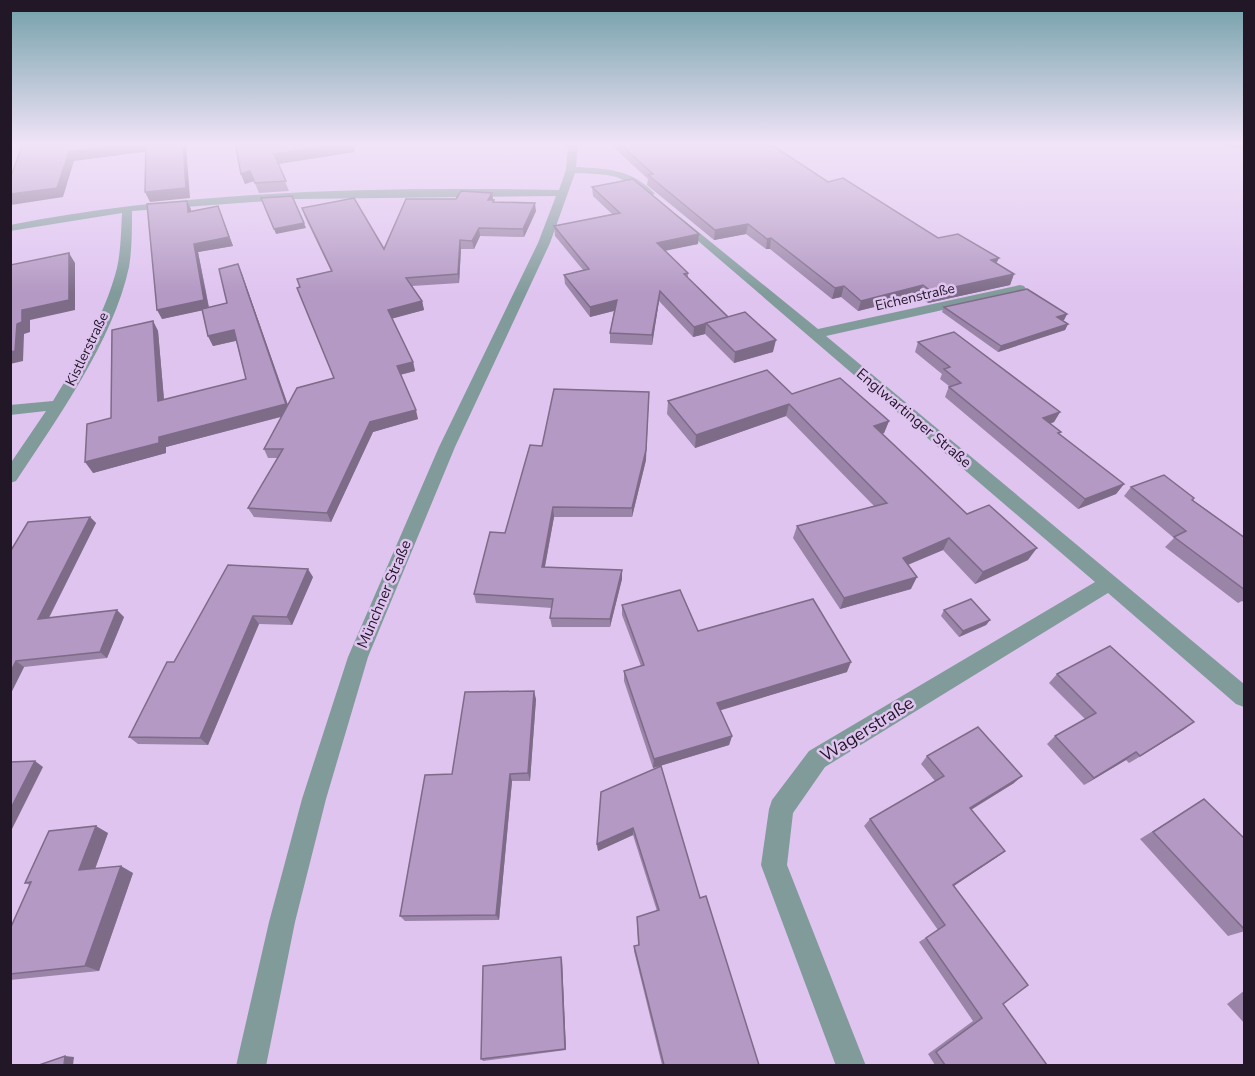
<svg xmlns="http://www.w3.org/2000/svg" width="1255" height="1076" font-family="'Nunito Sans',sans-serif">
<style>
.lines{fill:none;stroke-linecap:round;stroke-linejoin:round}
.minor{fill:#819b9a;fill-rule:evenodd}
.wall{fill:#9a84a8}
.shaded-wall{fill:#7d6b88}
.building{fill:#b399c3;stroke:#7d6b88;stroke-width:1.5}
.labels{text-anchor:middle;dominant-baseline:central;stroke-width:5;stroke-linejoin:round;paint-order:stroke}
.far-street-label{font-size:14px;fill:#211726;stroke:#dfc4f0}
.street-label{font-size:15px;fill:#211726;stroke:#dfc4f0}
.near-street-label{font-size:18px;fill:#211726;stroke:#dfc4f0}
</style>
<rect width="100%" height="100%" fill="#dfc4f0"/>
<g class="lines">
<!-- minor -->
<g class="minor">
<path d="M568 143H578L576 167C608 169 632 169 655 194L646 196C617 172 611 175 575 173L550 243 455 447 368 657 326 799 295 922 266 1066H236L269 922 302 799 348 657 439 447 538 243 556 196 295 199 132 211C132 230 132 249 129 267 113 341 57 419 16 481L10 483V464L46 411 10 415V405L53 401C78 360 105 315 117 268 121 250 121 231 122 213L10 231V225C191 190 376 187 559 190L566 170Z"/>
<polygon points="680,217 818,329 1020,285 1024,286 1026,289 1024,292 826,336 1244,684 1244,707 1236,704 1108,593 825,767 793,813 787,865 866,1066 836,1066 761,865 769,809 772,800 809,751 1095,582 676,222 676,218"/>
</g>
</g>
<!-- wall -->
<g class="wall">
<polygon points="235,143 355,152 278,164 289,191 259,193 254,181 245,184 241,174"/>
<polygon points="609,143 769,143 828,182 938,238 999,258 996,263 1014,274 1010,285 928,303 919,296 858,311 841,297 832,299 770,249 766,249 746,234 714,240 647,185 648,179"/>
<polygon points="1219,143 1245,143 1245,151"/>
<polygon points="592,187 698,244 665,251 688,273 688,278 728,317 773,352 734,363 705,334 693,337 659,301 652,345 610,343 610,333 614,311 590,317 565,284 564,275 583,270 555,236 554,226 612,214 593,196"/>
<polygon points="492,193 493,200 494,200 494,202 536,211 524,237 480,236 474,249 461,249 459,283 412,286 422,301 424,310 392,318 413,362 415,371 400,375 418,419 373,432 331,522 254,517 248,508 278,458 268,458 264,449 281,417 166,447 166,453 93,473 111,418 153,321 158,331 164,400 246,379 236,341 213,346 208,336 202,310 162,319 191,209 191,211 218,206 233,246 198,252 209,307 227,303 238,264 242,274 288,405 334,378 300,287 331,271 305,217 302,208 384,249 456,199"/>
<polygon points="944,307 1067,314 1064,320 1062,320 1068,324 1065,330 998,352 942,312"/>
<polygon points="918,342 1060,412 1054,422 1050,424 1061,432 1059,434 1124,484 1116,494 1078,509 945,397 949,386 940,379 942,374 915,352"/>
<polygon points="792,394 889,421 884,433 882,434 967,514 1028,560 975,584 943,550 908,565 911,589 840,609 793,538 797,526 874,506 786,416 695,448 667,414 668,401"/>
<polygon points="646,460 632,517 554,517 545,567 622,579 610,627 552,627 550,618 552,608 476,603 474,594 505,533"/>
<polygon points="1131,487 1193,500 1245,538 1245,603 1242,601 1238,603 1165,547 1174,538 1124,496"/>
<polygon points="90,517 96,523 49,618 124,617 107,658 24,667 10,695 10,552"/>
<polygon points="313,577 292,625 259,624 208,745 138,744 129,737 174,662"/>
<polygon points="622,605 698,631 847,672 720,710 732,736 729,745 653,768 624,681 624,671 641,666 622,615"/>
<polygon points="944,610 990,620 986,625 959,637 941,616"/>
<polygon points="1057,674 1194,722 1183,730 1129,763 1126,760 1084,785 1047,744 1055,736 1085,719 1049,683"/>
<polygon points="536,699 530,781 512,781 499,920 405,921 400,916 452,774"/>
<polygon points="927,756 1014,783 971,810 997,857 954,886 1003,1004 1047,1065 935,1065 928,1054 973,1021 919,942 938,930 864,826 870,819 935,781 921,764"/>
<polygon points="601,792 700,898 759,1065 662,1065 634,951 634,946 638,945 637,917 657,911 633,835 598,851 597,844"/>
<polygon points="1190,808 1245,839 1245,931 1228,936 1140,839"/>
<polygon points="108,833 95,869 133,873 99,971 10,980 10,929 30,885 25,883"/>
<polygon points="562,959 566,1050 483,1061 481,1059"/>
<polygon points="1245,990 1245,1024 1227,1004"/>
</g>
<!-- shaded-wall -->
<g class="shaded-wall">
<polygon points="135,143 147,143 151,151 74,161 63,197 11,205 10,204 10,194 69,152"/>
<polygon points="183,143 194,143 186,144 190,198 150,202 145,192"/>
<polygon points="353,143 355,152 277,164 274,154"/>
<polygon points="250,171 254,181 245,184 241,174"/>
<polygon points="492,193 493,201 488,200"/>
<polygon points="187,201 191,209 192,220 188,212"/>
<polygon points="535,203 536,211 524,237 523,229"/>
<polygon points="218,206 233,246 198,252 209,309 162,319 157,310 194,244"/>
<polygon points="304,223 306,228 276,234 274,229"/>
<polygon points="748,224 746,234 714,240 715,230"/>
<polygon points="479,228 480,236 474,249 472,241"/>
<polygon points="699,234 698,244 657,252 657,243"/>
<polygon points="771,238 770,249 766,249 767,239"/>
<polygon points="460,240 461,249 459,283 458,274"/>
<polygon points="69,253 75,263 75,310 30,320 30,332 24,334 23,361 10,364 10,352 17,324 22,310"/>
<polygon points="999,258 994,268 991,260"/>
<polygon points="238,264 242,274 291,414 166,447 166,453 93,473 85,462 159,437 286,404"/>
<polygon points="1014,274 1010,285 928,303 932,292"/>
<polygon points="923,285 919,296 858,311 861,301"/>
<polygon points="844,286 841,297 832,299 835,288"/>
<polygon points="660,291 659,301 652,345 652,335"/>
<polygon points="617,300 617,310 590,317 590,307"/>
<polygon points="422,301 424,310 391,319 388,310"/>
<polygon points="1067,314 1064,320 1054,323 1057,317"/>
<polygon points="153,321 158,331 165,411 158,401"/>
<polygon points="706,324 705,334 693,337 694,327"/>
<polygon points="1068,324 1065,330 998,352 1001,346"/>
<polygon points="234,330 239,340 213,346 208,336"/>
<polygon points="776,340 773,352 734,363 735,352"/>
<polygon points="413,362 415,371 399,375 397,366"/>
<polygon points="649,392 646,460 632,517 632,508"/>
<polygon points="789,404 786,416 695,448 696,435"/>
<polygon points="416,410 418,419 373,432 331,522 327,513 370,422"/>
<polygon points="1060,412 1054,422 1037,428 1043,418"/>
<polygon points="889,421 884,433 870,439 874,426"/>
<polygon points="1124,484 1116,494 1078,509 1085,499"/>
<polygon points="553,507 554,517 543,576 542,567"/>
<polygon points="90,517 96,523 45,625 38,619"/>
<polygon points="949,538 943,550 897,569 903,558"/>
<polygon points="1037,548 1028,560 975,584 983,572"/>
<polygon points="308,569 313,577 292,625 287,617"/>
<polygon points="622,570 622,579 610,627 610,619"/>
<polygon points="917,577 911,589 840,609 844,598"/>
<polygon points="117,610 124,617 107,658 100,652"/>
<polygon points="253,616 259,624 208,745 200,738"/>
<polygon points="990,620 986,625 959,637 963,631"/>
<polygon points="16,661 24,667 10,695 10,673"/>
<polygon points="851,662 847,672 715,712 717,703"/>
<polygon points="534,691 536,699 530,781 528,773"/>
<polygon points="1194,722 1183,730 1129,763 1140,756"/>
<polygon points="732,736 729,745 653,768 654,759"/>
<polygon points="1136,752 1126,760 1084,785 1094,778"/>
<polygon points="35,761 43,767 10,833 10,810"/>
<polygon points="510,774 512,781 499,920 496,915"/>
<polygon points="1022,776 1014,783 962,815 970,808"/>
<polygon points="96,826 108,833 92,877 79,870"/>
<polygon points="633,828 633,835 598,851 597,844"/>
<polygon points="1005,851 997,857 946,891 953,885"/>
<polygon points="121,866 133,873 99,971 85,966"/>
<polygon points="561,957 562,959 566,1050 565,1049"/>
<polygon points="65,1056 74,1057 73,1065 64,1065"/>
</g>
<!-- building -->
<g class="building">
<polygon points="44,143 135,143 69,152 57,188 10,194 10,179 22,146"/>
<polygon points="146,143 183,143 186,188 145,192"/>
<polygon points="235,143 353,143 274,154 286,181 255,183 250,171 241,174"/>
<polygon points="619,143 769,143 828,182 843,178 938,238 958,234 999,258 991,260 1014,274 932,292 923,285 861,301 844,286 835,288 771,238 767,239 748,224 715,230 648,175 653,174"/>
<polygon points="633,179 699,234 657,243 688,273 684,274 728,317 694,327 660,291 652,335 610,333 617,300 590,307 564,275 589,269 554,226 620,213 592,187"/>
<polygon points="461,191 492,193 488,200 494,200 493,202 535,203 523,229 479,228 472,241 460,240 458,274 406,278 422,301 388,310 413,362 397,366 416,410 370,422 327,513 248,508 283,449 264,449 297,388 334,378 297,288 300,287 297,279 332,271 302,208 354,198 384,249 406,199 456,199"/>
<polygon points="292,196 304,223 274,229 261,198"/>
<polygon points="187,201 188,212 218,206 229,237 194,244 204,300 157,310 147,204"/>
<polygon points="69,253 69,300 22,310 22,322 17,324 15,351 10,352 10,265"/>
<polygon points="238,264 286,404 159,437 159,443 85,462 87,424 111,418 112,330 153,321 158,401 246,379 234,330 208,336 202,309 227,303 219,269"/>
<polygon points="1027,289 1067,314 1057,317 1068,324 1001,346 944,307"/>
<polygon points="745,312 776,340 735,352 706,323"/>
<polygon points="954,332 1060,412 1043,418 1061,432 1058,433 1124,484 1085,499 949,387 961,383 944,369 950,367 918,342"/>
<polygon points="767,370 792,394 840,378 889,421 874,426 967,514 989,505 1037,548 983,572 949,538 903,558 917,577 844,598 797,526 887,503 789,404 696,435 668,401"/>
<polygon points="554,389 649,392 646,450 632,508 553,507 542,567 622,570 610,619 550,618 553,599 474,594 490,532 505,533 530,445 542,446"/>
<polygon points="1164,475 1194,498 1192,500 1245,538 1245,590 1174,537 1186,531 1131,487"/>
<polygon points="90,517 38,619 117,610 100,652 16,661 10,673 10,552 28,522"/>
<polygon points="228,565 308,569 287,617 253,616 200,738 129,737 167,662 174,662"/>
<polygon points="680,590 698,631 813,599 851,662 717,703 732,736 654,759 624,671 644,665 622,605"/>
<polygon points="971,599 990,620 963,631 944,610"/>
<polygon points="1110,646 1194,722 1140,756 1136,752 1094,778 1055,736 1096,713 1057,674"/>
<polygon points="534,691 528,773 510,774 496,915 400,916 425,775 452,774 465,692"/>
<polygon points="978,727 1022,776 970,808 1005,851 953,885 1028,985 1003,1004 1047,1065 945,1065 936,1052 982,1018 926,938 945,925 870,819 944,776 927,756"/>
<polygon points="35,761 10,810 10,762"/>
<polygon points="661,766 700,898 706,896 759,1065 664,1065 634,946 639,945 637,917 659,910 633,828 597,844 601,792"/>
<polygon points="1204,799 1245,839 1245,930 1153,832"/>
<polygon points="96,826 79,870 121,866 85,966 10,974 10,929 31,882 25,883 49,831"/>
<polygon points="561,957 565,1049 481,1059 483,966"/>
<polygon points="65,1056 64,1065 39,1065"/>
</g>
<!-- sky -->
<linearGradient id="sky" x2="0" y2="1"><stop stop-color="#719fa8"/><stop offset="0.49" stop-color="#f1e4f8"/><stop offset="1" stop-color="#f1e4f8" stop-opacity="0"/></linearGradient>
<rect width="1255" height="294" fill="url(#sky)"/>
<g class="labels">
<!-- far-street labels -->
<g class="far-street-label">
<text transform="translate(915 297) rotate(-13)">Eichenstraße</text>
<text transform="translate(87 349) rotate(-64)">Kistlerstraße</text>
</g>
<!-- street labels -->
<g class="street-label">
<text transform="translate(914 418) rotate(40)">Englwartinger Straße</text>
<text transform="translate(384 594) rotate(-67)">Münchner Straße</text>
</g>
<!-- near-street labels -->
<g class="near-street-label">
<text transform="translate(867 729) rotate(-32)">Wagerstraße</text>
</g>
</g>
<!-- border -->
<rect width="1255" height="1076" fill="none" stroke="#211726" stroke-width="24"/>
</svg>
